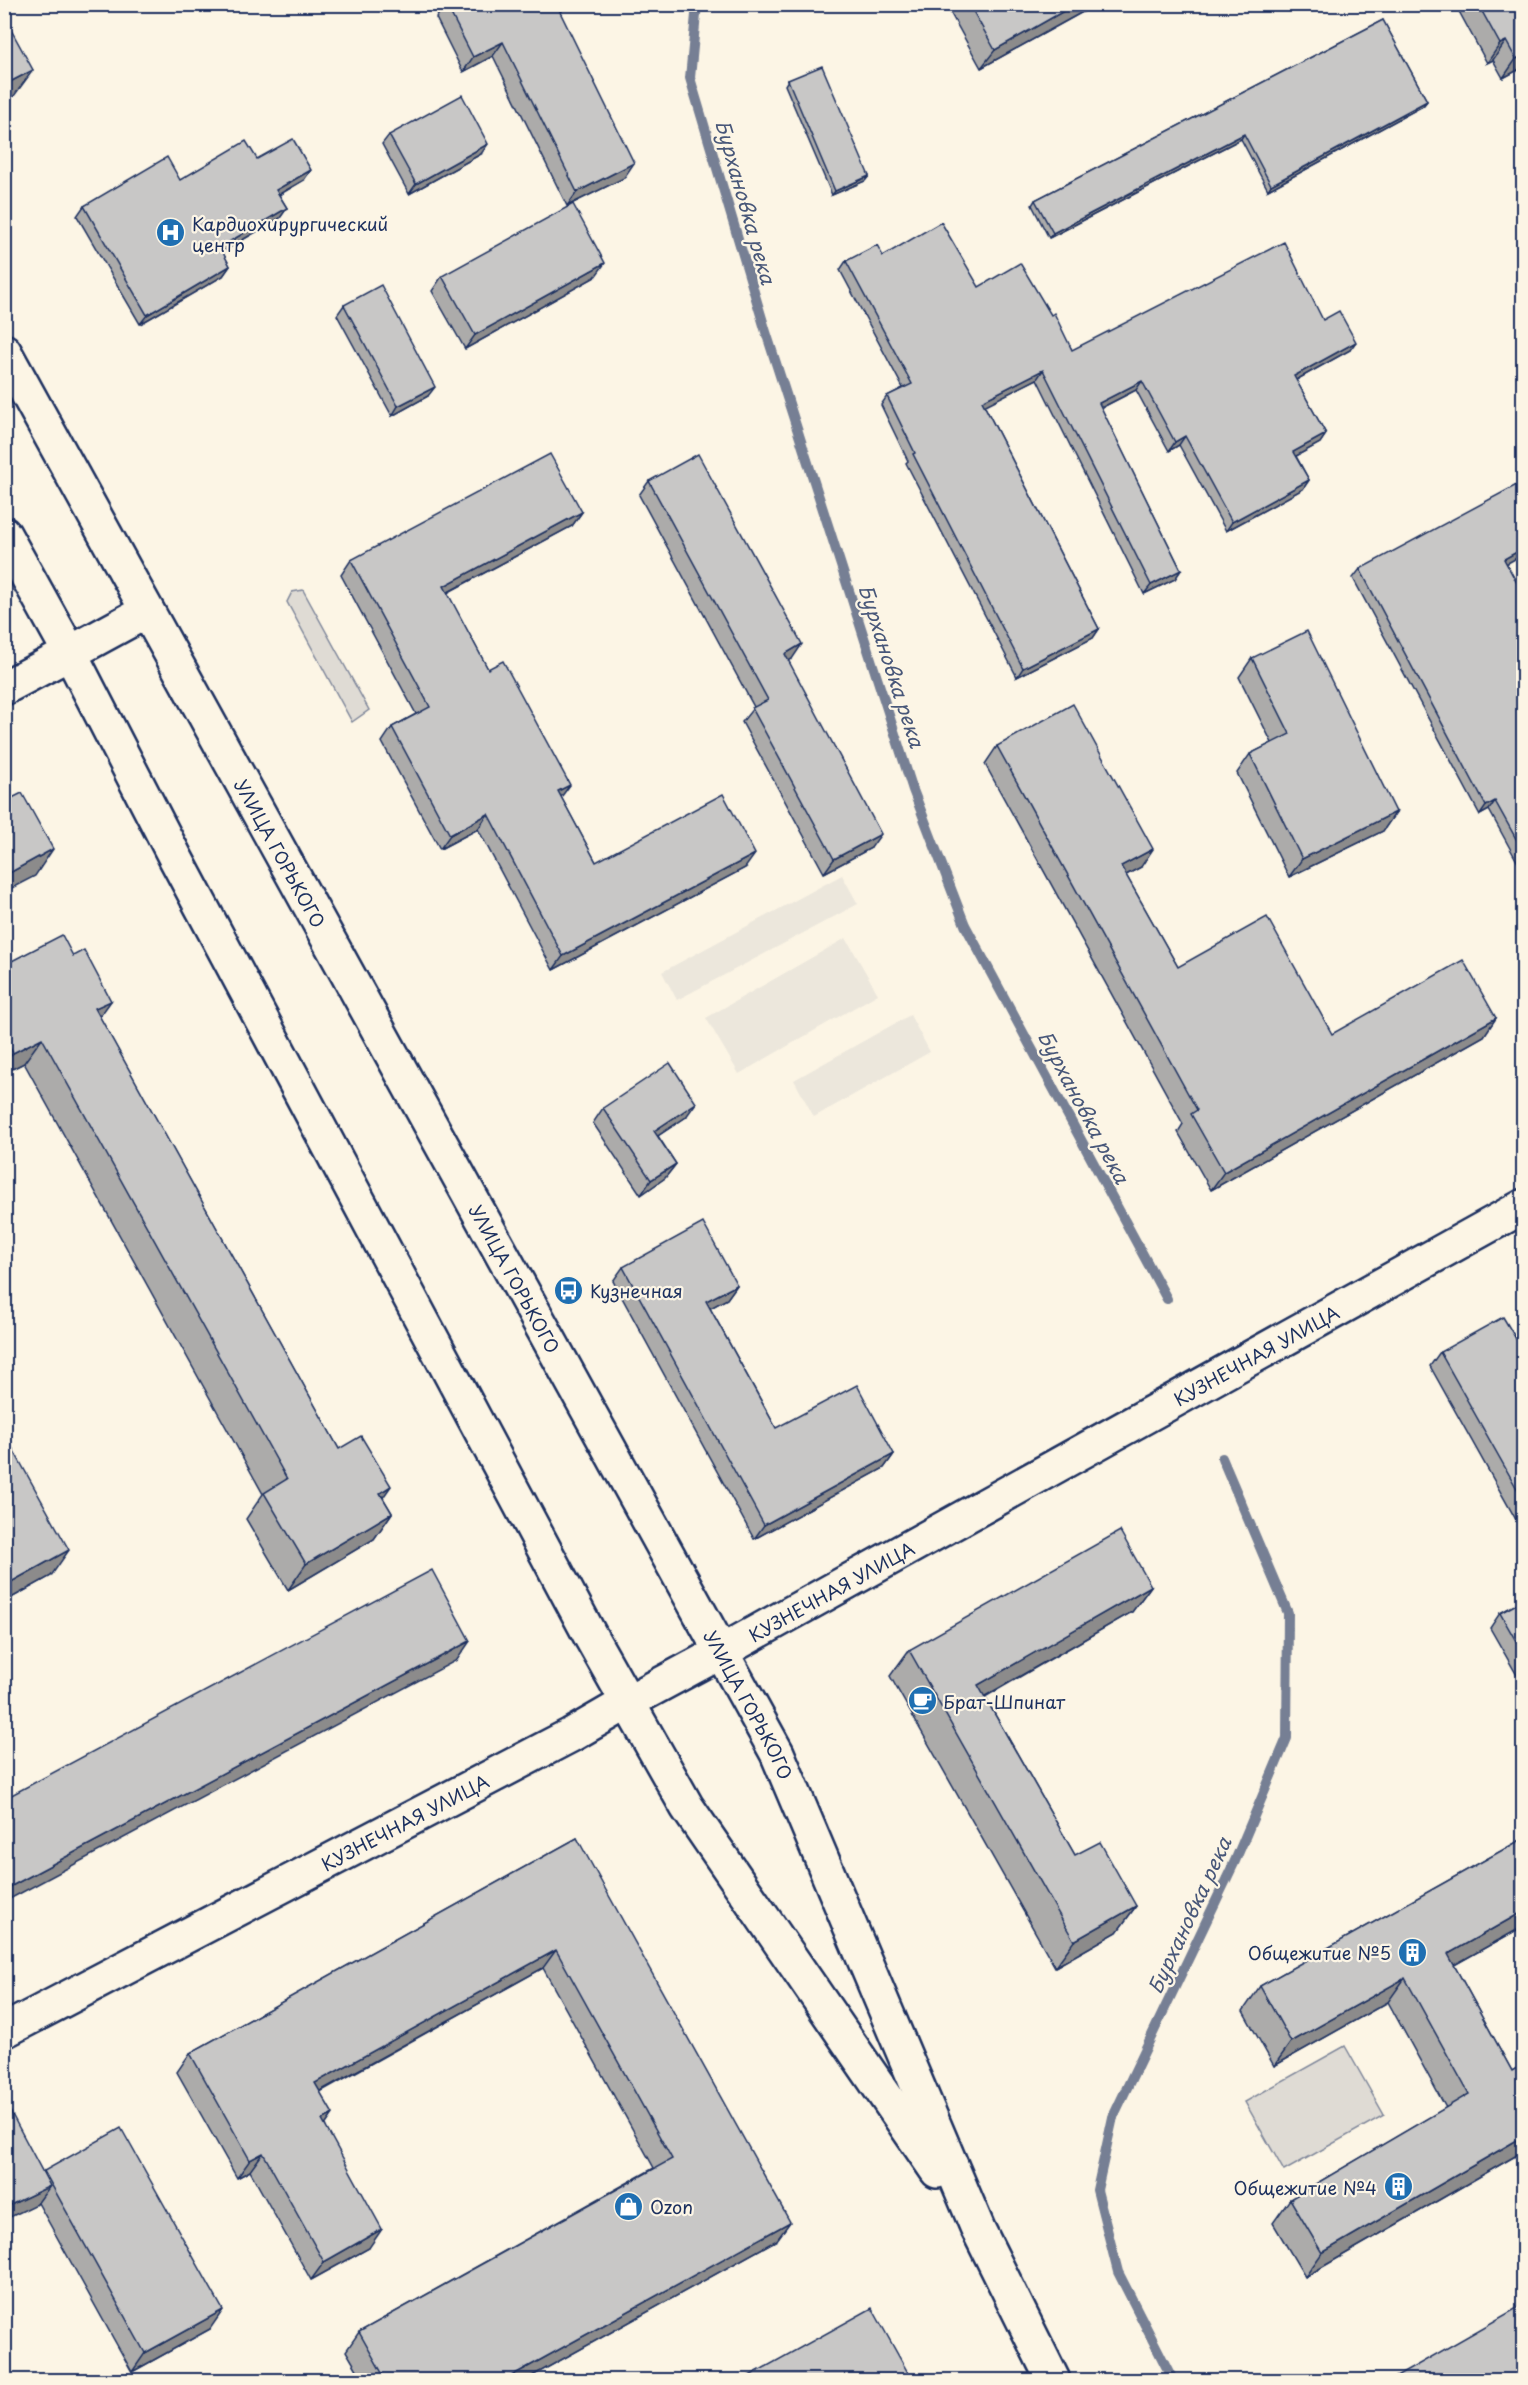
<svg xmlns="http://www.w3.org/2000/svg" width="1528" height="2385" font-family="'Playpen Sans',sans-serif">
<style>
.built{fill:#ece7dc}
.green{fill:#dfdbd4;stroke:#7d8599;stroke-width:1.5}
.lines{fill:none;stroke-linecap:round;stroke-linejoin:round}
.stream{stroke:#767f94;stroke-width:10}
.secondary-casing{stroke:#1b2f5e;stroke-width:38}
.primary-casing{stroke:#1b2f5e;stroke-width:38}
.secondary{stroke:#fcf5e5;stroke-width:33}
.primary{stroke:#fcf5e5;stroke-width:33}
.wall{fill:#acabaa;stroke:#1b2f5e;stroke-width:1.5}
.shaded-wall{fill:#8c8b8b;stroke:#1b2f5e;stroke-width:1.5}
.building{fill:#c8c7c6;stroke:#1b2f5e;stroke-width:1.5}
.labels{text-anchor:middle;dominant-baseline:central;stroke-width:4.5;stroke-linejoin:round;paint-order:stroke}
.poi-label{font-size:18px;fill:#1b2f5e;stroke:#fcf5e5;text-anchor:start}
.street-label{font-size:18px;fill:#1b2f5e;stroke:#fcf5e5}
.water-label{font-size:20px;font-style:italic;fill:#485779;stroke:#fcf5e5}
</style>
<rect width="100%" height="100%" fill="#fcf5e5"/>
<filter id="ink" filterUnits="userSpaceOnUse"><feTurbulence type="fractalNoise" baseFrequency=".0167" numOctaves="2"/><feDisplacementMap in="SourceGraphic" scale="12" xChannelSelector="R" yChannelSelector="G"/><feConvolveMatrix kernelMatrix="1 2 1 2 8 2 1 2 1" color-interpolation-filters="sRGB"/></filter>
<g filter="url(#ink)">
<!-- built -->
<g class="built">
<polygon points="842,875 858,904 677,1000 662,972"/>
<polygon points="846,938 878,994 739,1074 706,1018"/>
<polygon points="910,1015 930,1052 814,1117 794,1080"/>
</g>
<!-- green -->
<g class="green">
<polygon points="303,590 369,710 352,722 287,602 292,592"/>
<polygon points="1345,2046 1384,2115 1284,2171 1245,2102"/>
</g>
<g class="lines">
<!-- stream -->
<g class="stream">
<polyline points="697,4 690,78 766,332 913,790 965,925 1167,1299"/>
<polyline points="1173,2380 1118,2272 1097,2190 1113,2117 1235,1861 1287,1738 1288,1613 1222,1458"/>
</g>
<defs>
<g id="secondary">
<polyline points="4,688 70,653"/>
<path id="s1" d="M721 1652 1524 1206"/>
<path id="s2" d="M4 2031 571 1735 628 1702"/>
</g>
<g id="primary">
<path id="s3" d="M4 351 777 1753 978 2229 1053 2380"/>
<polyline points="4,534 70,653 175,857 592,1639 687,1807 937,2171"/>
<polyline points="70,653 147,611"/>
<polyline points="628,1702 721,1652"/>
</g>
</defs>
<!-- secondary casing -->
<use href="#secondary" class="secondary-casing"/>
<!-- primary casing -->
<use href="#primary" class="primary-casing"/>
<!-- secondary -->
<use href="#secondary" class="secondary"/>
<!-- primary -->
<use href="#primary" class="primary"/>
</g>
<!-- wall -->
<g class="wall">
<polygon points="445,4 557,4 561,12 560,13 624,178 567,206 493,56 463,72 436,18"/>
<polygon points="956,4 1097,4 981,68 950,12"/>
<polygon points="1455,4 1524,4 1524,80 1518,70 1503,78 1493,60 1487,63"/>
<polygon points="1383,20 1427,101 1423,106 1268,190 1241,139 1049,238 1032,205 1035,200"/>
<polygon points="788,80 869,176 865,181 832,195 785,85"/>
<polygon points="389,135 481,154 409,194 382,144"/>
<polygon points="257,159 304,180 279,195 287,208 280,218 222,252 230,266 223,276 140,324 77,216 84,206"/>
<polygon points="883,256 979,287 1051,315 1072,350 1323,320 1350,350 1296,380 1326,434 1320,443 1296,456 1309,480 1303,489 1226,531 1179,445 1169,451 1136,390 1101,408 1181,570 1175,579 1144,594 1037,379 984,405 1099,629 1093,638 1017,677 906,463 908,461 881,405 887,396 903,388 840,270 846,261"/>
<polygon points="442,276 595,277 465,349 432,291"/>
<polygon points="344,305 428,396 392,416 337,315"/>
<polygon points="649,481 792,659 788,661 871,848 824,873 742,722 754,707 639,495"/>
<polygon points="582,512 572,526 447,593 488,669 561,797 596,862 745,868 553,970 478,829 440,849 382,742 392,727 416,714 341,575 351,560"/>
<polygon points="1506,564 1524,596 1524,874 1489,810 1480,815 1353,578 1360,569"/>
<polygon points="1252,658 1396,812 1383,831 1289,877 1237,773 1250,754 1272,743 1239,677"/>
<polygon points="997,746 1141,867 1126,875 1178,967 1332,1034 1496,1018 1484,1036 1211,1190 1178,1132 1183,1124 985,764"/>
<polygon points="4,965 99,1016 339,1449 383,1498 392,1513 374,1539 288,1590 246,1519 263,1494 24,1063 4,1073"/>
<polygon points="603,1108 686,1117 658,1136 676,1164 665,1178 641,1195 593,1123"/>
<polygon points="623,1267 737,1285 727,1299 710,1308 776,1428 894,1454 884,1468 754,1539 613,1281"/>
<polygon points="1440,1352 1524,1352 1524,1534 1430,1366"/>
<polygon points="4,1433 51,1576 4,1602"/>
<polygon points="1151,1586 1132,1612 985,1697 1075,1855 1136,1906 1117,1932 1055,1967 890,1676 909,1650"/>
<polygon points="1524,1600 1524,1674 1518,1677 1490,1628 1500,1613"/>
<polygon points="577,1838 777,2240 525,2380 363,2380 346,2351 359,2332 654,2168 543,1968 320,2092 325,2125 369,2248 311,2280 250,2171 237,2178 177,2072 190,2053"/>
<polygon points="1524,1838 1524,1926 1454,1965 1512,2071 1524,2064 1524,2151 1305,2277 1273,2223 1290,2199 1446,2108 1388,2002 1274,2066 1243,2011 1260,1986"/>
<polygon points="44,2171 210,2329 132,2372 38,2203 37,2204"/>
</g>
<!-- shaded-wall -->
<g class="shaded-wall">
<polygon points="1076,4 1097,4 981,68 995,50"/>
<polygon points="1506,41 1493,60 1487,63 1500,44"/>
<polygon points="503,42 493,56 463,72 473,57"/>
<polygon points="1524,55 1524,62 1518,70 1503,78 1516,59"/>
<polygon points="33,70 14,96 4,101 4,85"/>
<polygon points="1427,101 1423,106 1268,190 1271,185"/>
<polygon points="1244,134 1241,139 1049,238 1053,233"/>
<polygon points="488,144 481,154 409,194 416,184"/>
<polygon points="634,163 624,178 567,206 577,192"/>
<polygon points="311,170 304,180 269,200 276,190"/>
<polygon points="869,176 865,181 832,195 835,191"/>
<polygon points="287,208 280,218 213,257 220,247"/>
<polygon points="605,263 595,277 465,349 475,335"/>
<polygon points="230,266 223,276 140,324 147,315"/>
<polygon points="1356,342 1350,350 1287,385 1294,376"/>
<polygon points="1043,370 1037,379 976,410 982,401"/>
<polygon points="1142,381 1136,390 1093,412 1099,403"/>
<polygon points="435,387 428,396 392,416 398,406"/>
<polygon points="1326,434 1320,443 1287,461 1293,452"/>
<polygon points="1185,436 1179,445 1169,451 1175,442"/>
<polygon points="1309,480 1303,489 1226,531 1232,522"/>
<polygon points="582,512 572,526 433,600 444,586"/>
<polygon points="1524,548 1524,554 1497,569 1504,559"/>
<polygon points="1181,570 1175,579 1144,594 1151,585"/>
<polygon points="1099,629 1093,638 1017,677 1023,668"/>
<polygon points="802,644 792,659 775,668 785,654"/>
<polygon points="570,785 559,800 558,791"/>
<polygon points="1495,801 1489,810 1480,815 1486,806"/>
<polygon points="1396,812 1383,831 1289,877 1302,859"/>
<polygon points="488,814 478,829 440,849 450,835"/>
<polygon points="881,834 871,848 824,873 834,859"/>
<polygon points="53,849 35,876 4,892 4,876"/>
<polygon points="1153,849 1141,867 1109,884 1121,866"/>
<polygon points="755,854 745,868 553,970 563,956"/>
<polygon points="111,1001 93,1026 95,1008"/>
<polygon points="1496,1018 1484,1036 1211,1190 1224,1172"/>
<polygon points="42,1038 24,1063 4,1073 4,1064 13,1053"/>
<polygon points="696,1103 686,1117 644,1145 654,1131"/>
<polygon points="676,1164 665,1178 641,1195 651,1180"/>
<polygon points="737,1285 727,1299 696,1316 706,1301"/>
<polygon points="894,1454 884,1468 754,1539 764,1525"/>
<polygon points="391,1486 373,1512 380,1493"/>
<polygon points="392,1513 374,1539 288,1590 306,1564"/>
<polygon points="69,1550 51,1576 4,1602 4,1591 11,1582"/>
<polygon points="1151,1586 1132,1612 959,1711 978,1685"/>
<polygon points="470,1641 457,1660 4,1902 4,1890"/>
<polygon points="1524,1669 1524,1674 1518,1677"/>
<polygon points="1136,1906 1117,1932 1055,1967 1074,1941"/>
<polygon points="1524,1911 1524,1926 1431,1978 1448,1954"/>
<polygon points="556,1950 543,1968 302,2101 315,2083"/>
<polygon points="1405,1978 1388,2002 1274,2066 1291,2042"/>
<polygon points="333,2114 320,2133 322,2120"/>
<polygon points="1524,2136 1524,2151 1305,2277 1322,2253"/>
<polygon points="263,2153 250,2171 237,2178 250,2160"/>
<polygon points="50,2186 37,2204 4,2220 4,2208"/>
<polygon points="790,2222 777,2240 525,2380 504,2380"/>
<polygon points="382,2229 369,2248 311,2280 324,2262"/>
<polygon points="223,2310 210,2329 132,2372 145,2353"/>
</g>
<!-- building -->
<g class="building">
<polygon points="446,4 557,4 561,12 560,12 634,163 577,192 503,42 473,57"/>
<polygon points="969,4 1076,4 995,50"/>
<polygon points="1478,4 1524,4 1524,55 1516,59 1506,41 1500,44"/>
<polygon points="4,17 33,70 4,85"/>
<polygon points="1383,20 1427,101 1271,185 1244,134 1053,233 1035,200"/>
<polygon points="822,66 869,176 835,191 788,80"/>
<polygon points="462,95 488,144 416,184 389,135"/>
<polygon points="293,139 311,170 276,190 287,208 220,247 230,266 147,315 84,206 167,157 180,180 246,141 257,159"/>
<polygon points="573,204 605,263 475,335 442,276"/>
<polygon points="941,222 979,287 1020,263 1051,315 1054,313 1072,350 1284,242 1323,320 1339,311 1356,342 1294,376 1326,434 1293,452 1309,480 1232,522 1185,436 1175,442 1142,381 1099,403 1181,570 1151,585 1043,370 982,401 1099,629 1023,668 913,454 915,453 887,396 912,384 846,261 877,245 883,256"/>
<polygon points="381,285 435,387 398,406 344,305"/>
<polygon points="550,454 582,512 444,586 488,669 503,661 570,785 558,791 596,862 723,794 755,854 563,956 488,814 450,835 392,727 430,707 351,560"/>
<polygon points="698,454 802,644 785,654 881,834 834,859 752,708 768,700 649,481"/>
<polygon points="1524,481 1524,548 1504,559 1524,596 1524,853 1495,801 1486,806 1360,569"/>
<polygon points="1307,631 1396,812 1302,859 1250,754 1290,734 1252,658"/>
<polygon points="1073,704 1153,849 1121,866 1178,967 1267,917 1332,1034 1463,960 1496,1018 1224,1172 1191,1114 1197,1110 997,746"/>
<polygon points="22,793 53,849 4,876 4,802"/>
<polygon points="62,935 73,956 84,950 111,1001 95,1008 339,1449 361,1436 391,1486 380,1493 392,1513 306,1564 264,1493 287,1479 42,1038 13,1053 4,1038 4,965"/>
<polygon points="670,1063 696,1103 654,1131 676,1164 651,1180 603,1108"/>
<polygon points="703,1223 737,1285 706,1301 776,1428 857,1385 894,1454 764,1525 623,1267"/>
<polygon points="1503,1317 1524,1352 1524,1501 1440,1352"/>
<polygon points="4,1433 69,1550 11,1582 4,1570"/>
<polygon points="1120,1531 1151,1586 978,1685 1075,1855 1100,1842 1136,1906 1074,1941 909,1650"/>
<polygon points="432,1570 470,1641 4,1890 4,1799"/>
<polygon points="1524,1600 1524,1655 1500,1613"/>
<polygon points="577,1838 790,2222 504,2380 386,2380 359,2332 672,2159 556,1950 315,2083 333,2114 322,2120 382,2229 324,2262 263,2153 250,2160 190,2053"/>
<polygon points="1524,1838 1524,1911 1448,1954 1512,2071 1524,2064 1524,2136 1322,2253 1290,2199 1469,2094 1405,1978 1291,2042 1260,1986"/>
<polygon points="7,2105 50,2186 4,2208 4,2106"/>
<polygon points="121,2128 223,2310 145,2353 44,2171"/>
<polygon points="1524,2304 1524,2379 1521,2380 1391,2380"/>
<polygon points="872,2308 912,2380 742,2380"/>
</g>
</g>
<!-- icons -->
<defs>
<symbol id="hospital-disc" viewBox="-11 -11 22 22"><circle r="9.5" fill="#1f6fb2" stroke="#fcf5e5"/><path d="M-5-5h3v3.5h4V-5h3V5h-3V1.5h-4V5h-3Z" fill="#fff"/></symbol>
<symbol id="bus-disc" viewBox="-11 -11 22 22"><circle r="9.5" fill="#1f6fb2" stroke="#fcf5e5"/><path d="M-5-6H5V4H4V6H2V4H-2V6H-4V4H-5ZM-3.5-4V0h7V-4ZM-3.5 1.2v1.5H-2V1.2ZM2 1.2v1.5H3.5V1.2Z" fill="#fff"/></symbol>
<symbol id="cafe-disc" viewBox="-11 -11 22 22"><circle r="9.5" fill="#1f6fb2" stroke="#fcf5e5"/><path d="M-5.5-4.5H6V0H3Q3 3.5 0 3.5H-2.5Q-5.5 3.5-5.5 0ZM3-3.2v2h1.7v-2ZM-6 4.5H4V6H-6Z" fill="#fff"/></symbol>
<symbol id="building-disc" viewBox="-11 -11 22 22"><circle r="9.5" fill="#1f6fb2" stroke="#fcf5e5"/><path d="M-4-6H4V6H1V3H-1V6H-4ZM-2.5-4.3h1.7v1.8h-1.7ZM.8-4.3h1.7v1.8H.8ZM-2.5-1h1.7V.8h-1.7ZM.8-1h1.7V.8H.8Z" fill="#fff"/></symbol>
<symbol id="shop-disc" viewBox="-11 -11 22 22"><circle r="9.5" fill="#1f6fb2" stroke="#fcf5e5"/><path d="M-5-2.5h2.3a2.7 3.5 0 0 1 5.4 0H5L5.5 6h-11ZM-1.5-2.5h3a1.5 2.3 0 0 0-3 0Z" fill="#fff"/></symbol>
</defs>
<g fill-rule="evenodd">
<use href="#hospital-disc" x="154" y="216" width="33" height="33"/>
<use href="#bus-disc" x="552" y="1274" width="33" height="33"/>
<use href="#cafe-disc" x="906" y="1684" width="33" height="33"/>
<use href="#building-disc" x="1396" y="1936" width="33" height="33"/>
<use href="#building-disc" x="1382" y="2170" width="33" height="33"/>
<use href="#shop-disc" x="612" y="2190" width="33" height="33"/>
</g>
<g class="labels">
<!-- poi labels -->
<g class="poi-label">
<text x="192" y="223">Кардиохирургический<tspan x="192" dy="21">центр</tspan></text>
<text x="590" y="1290">Кузнечная</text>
<text x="943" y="1701">Брат-Шпинат</text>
<text x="1391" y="1952" text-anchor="end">Общежитие №5</text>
<text x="1377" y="2187" text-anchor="end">Общежитие №4</text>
<text x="650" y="2206">Ozon</text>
</g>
<!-- street labels -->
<g class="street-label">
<text stroke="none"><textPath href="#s3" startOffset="573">УЛИЦА ГОРЬКОГО</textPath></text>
<text stroke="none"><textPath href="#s3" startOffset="1059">УЛИЦА ГОРЬКОГО</textPath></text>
<text stroke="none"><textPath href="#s1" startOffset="612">КУЗНЕЧНАЯ УЛИЦА</textPath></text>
<text stroke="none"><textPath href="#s1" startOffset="126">КУЗНЕЧНАЯ УЛИЦА</textPath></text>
<text stroke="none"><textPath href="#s3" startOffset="1545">УЛИЦА ГОРЬКОГО</textPath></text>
<text stroke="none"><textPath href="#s2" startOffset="452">КУЗНЕЧНАЯ УЛИЦА</textPath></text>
</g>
<!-- water labels -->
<g class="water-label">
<text transform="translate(746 202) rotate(74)">Бурхановка река</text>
<text transform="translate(892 666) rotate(72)">Бурхановка река</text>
<text transform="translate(1084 1107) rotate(62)">Бурхановка река</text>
<text transform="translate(1189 1915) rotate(-65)">Бурхановка река</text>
</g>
</g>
<!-- margin -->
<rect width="1528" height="2385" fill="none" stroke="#fcf5e5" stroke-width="24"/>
<rect x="12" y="12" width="1504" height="2361" fill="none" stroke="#1b2f5e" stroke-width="2" filter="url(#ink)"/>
</svg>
